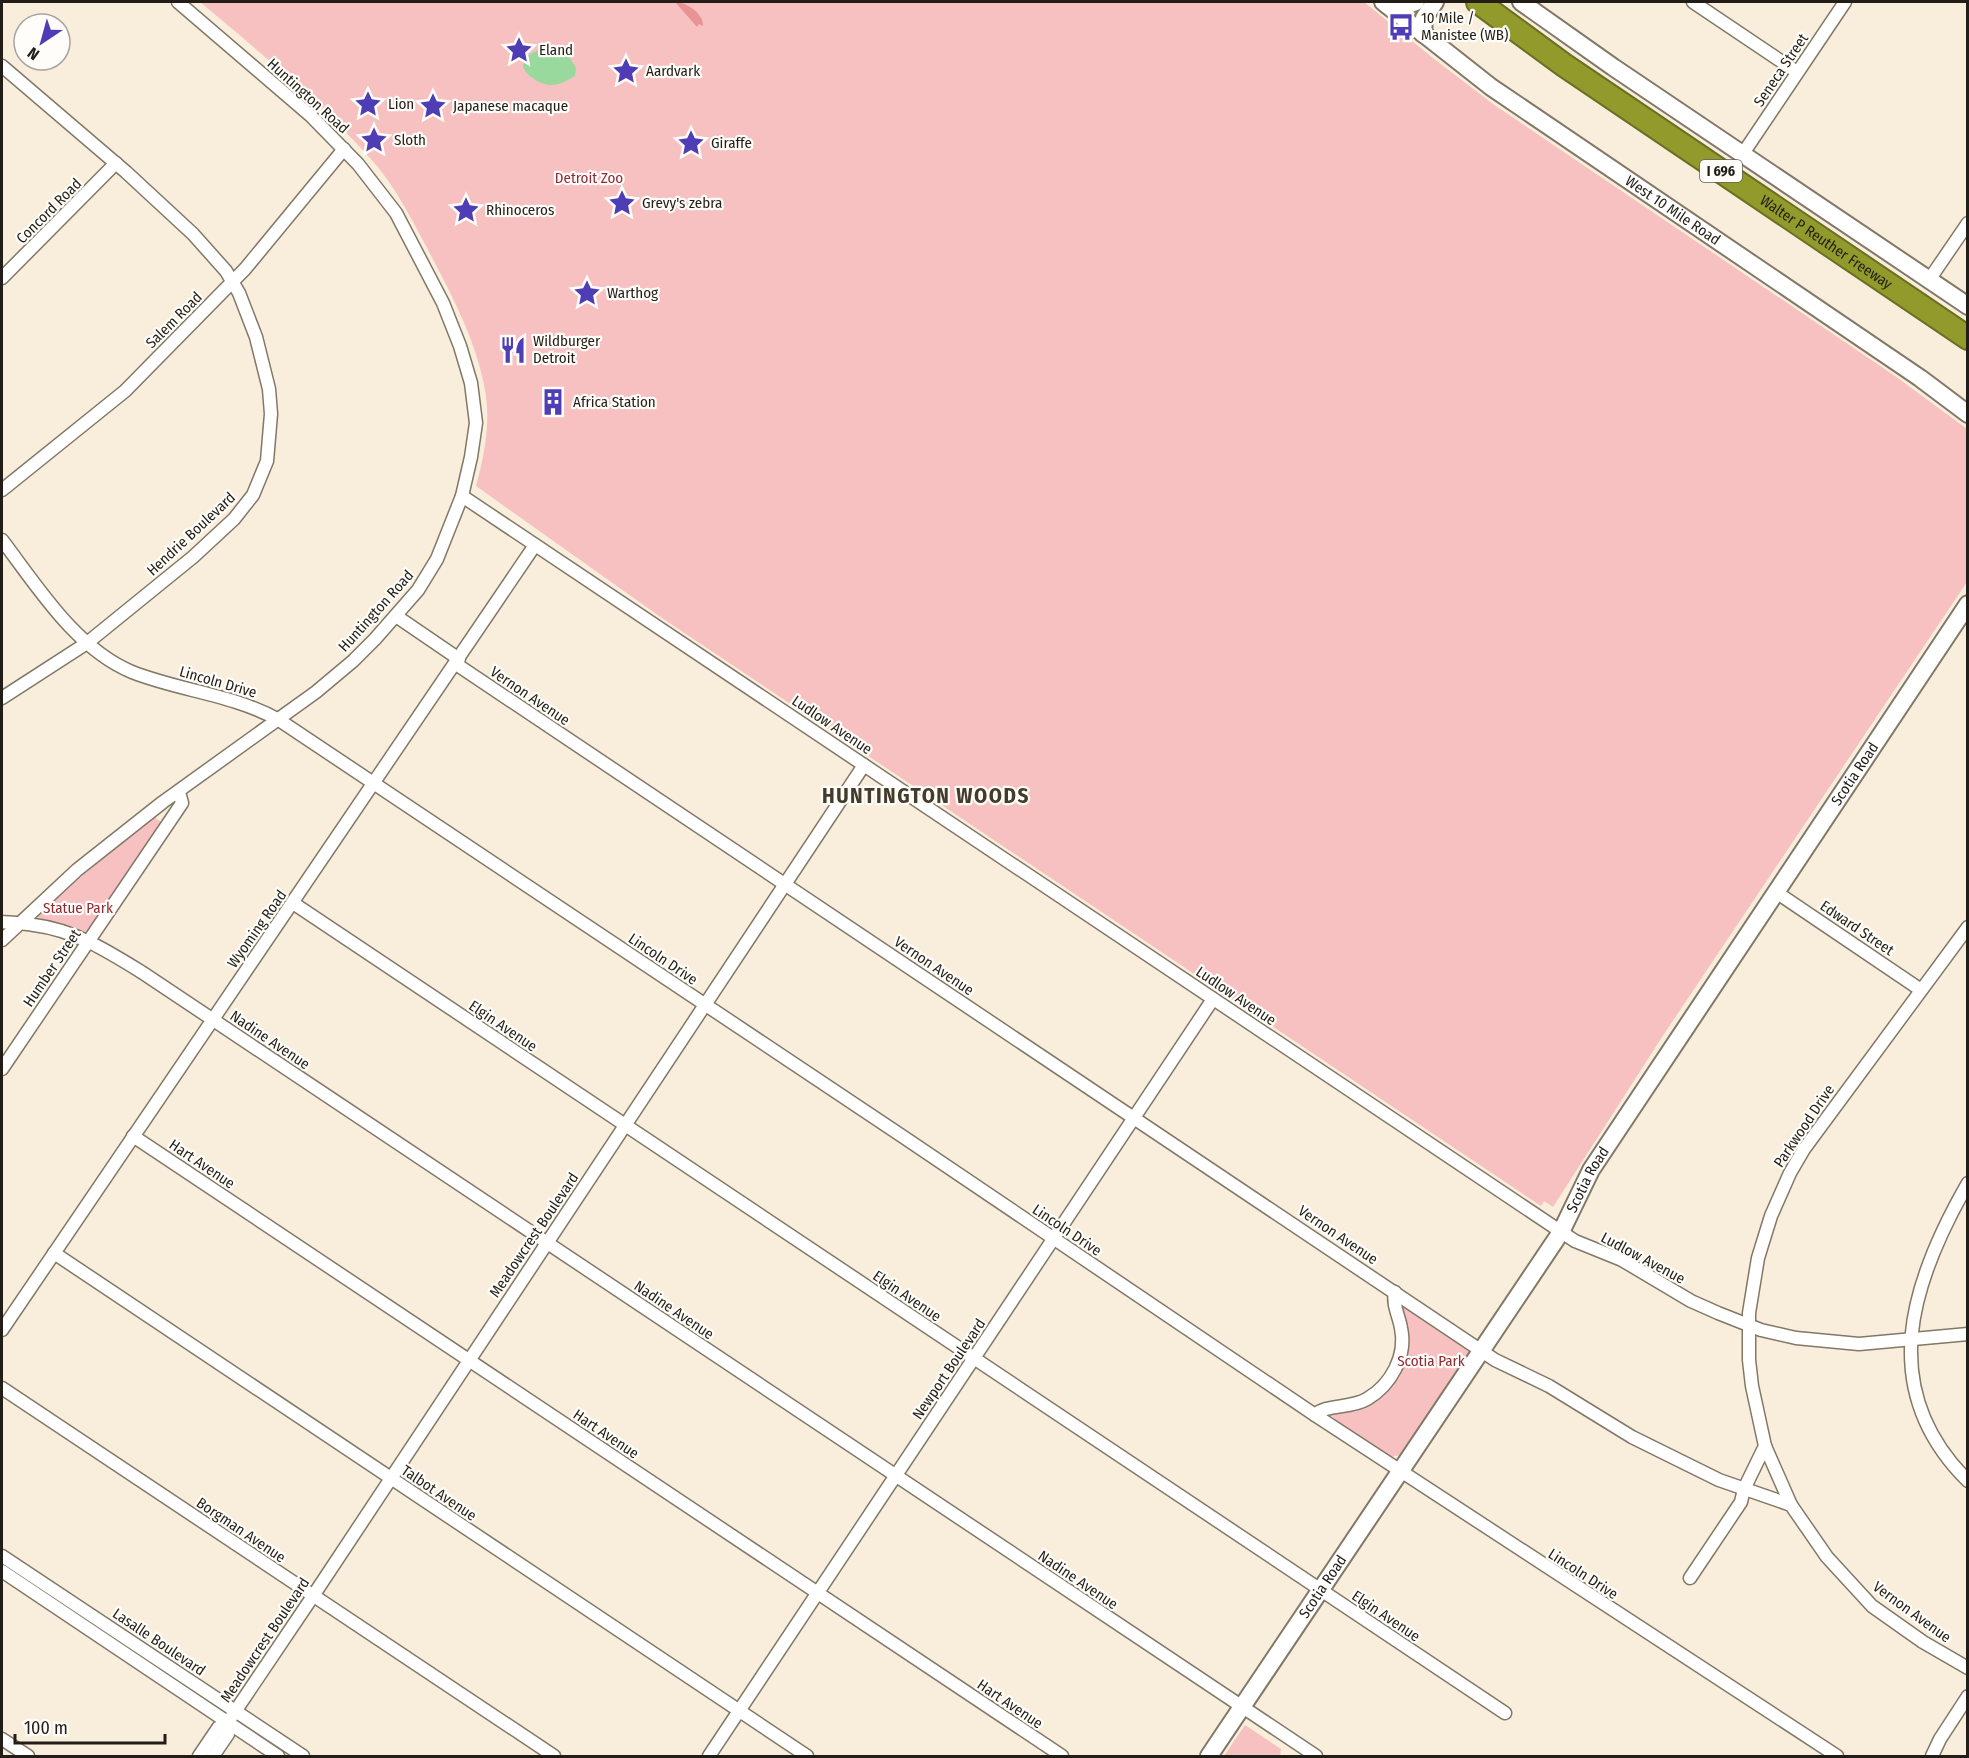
<svg xmlns="http://www.w3.org/2000/svg" width="1969" height="1758" font-family="'Fira Sans Condensed',sans-serif">
<style>
.green{fill:#f8c1c1}
.forest{fill:#ea9395}
.water{fill:#99d99d}
.lines{fill:none;stroke-linecap:round;stroke-linejoin:round}
.street-casing{stroke:#817867;stroke-width:15}
.secondary-casing{stroke:#817867;stroke-width:20}
.highway-casing{stroke:#6a6f24;stroke-width:26}
.street{stroke:#fff;stroke-width:12}
.secondary{stroke:#fff;stroke-width:16}
.highway{stroke:#919a2b;stroke-width:22}
.labels{text-anchor:middle;dominant-baseline:central;stroke-width:4.5;stroke-linejoin:round;paint-order:stroke}
.shield{fill:#fffdf9;stroke:#64615b;stroke-width:1.5}
.shield-label{font-size:14px;font-weight:bold;fill:#221e17}
.poi-label{font-size:15px;fill:#221e17;stroke:#fffdf9;text-anchor:start}
.street-label{font-size:15px;fill:#221e17;stroke:#fffdf9}
.park-label{font-size:15px;fill:#902b36;stroke:#fffdf9}
.district-label{font-size:21px;font-weight:bold;letter-spacing:1.5px;fill:#433b2b;stroke:#fffdf9}
</style>
<rect width="100%" height="100%" fill="#f9eedb"/>
<!-- green -->
<g class="green">
<path d="M200 2H1364L1433 58 1493 104 1895 376 1967 429V582L1664 1034 1553 1207 1544 1201 1541 1206 659 616 476 486C484 457 490 426 486 396 478 342 450 292 425 244 411 218 396 189 377 166 326 107 260 52 200 2Z"/>
<polygon points="154,817 160,821 161,827 87,932 40,920 37,916 38,912"/>
<polygon points="1403,1308 1407,1308 1466,1347 1469,1352 1406,1449 1401,1455 1390,1457 1338,1422 1332,1416 1333,1413 1394,1379"/>
<polygon points="1245,1725 1281,1749 1280,1756 1224,1756"/>
</g>
<!-- forest -->
<path class="forest" d="M675 2C687 2 704 14 703 26L699 24 697 27Z"/>
<!-- water -->
<path class="water" d="M552 48C564 49 571 58 576 68L575 76C562 84 552 89 537 81 531 77 526 74 523 67 524 51 539 51 552 48Z"/>
<g class="lines">
<defs>
<g id="street">
<polyline points="1693,2 1797,72"/>
<polyline points="2,66 126,172 193,234 226,271 239,293 256,337 269,389 271,414 267,461 253,495 234,519 193,557 87,643 2,698"/>
<polyline points="1742,155 1845,2"/>
<polyline points="2,278 116,163"/>
<polyline points="1929,280 1968,223"/>
<polyline points="2,490 125,391 245,269 344,149"/>
<polyline points="462,496 1575,1241 1622,1260 1691,1301 1718,1313 1761,1330 1796,1338 1859,1344 1968,1334"/>
<path d="M2 540C37 586 76 649 132 672 180 691 232 694 279 720L902 1136 1315 1415 1837 1756"/>
<polyline points="396,616 459,659"/>
<polyline points="456,664 1495,1360 1549,1386 1632,1437 1719,1480 1791,1505 1827,1557 1872,1606 1923,1642 1968,1668"/>
<polyline points="1776,892 1921,990"/>
<polyline points="293,903 1505,1713"/>
<path d="M2 922C12 923 23 923 34 925 75 930 109 952 143 973L1316 1756"/>
<polyline points="2,940 77,870 163,802 316,692 353,661 375,639 418,590 437,559 462,496 471,457 476,423 471,383 460,346 443,303 396,213 358,164 311,116 178,2"/>
<polyline points="2,1069 176,812 182,803 179,792"/>
<polyline points="133,1136 1062,1756"/>
<path d="M1968 1183C1911 1282 1875 1389 1968 1481"/>
<polyline points="54,1253 807,1756"/>
<polyline points="2,1330 535,545"/>
<polyline points="2,1388 554,1756"/>
<path d="M1315 1415C1326 1404 1350 1409 1367 1399 1391 1385 1407 1356 1401 1328 1399 1316 1392 1304 1395 1292"/>
<polyline points="1765,1446 1791,1505"/>
<polyline points="2,1556 303,1756"/>
<polyline points="2,1571 278,1756"/>
<polyline points="1690,1578 1741,1502 1744,1489 1765,1446 1752,1386 1749,1360 1749,1313 1758,1258 1771,1216 1790,1173 1804,1149 1968,927"/>
<polyline points="2,1739 28,1756"/>
<polyline points="199,1756 218,1728 228,1722 313,1596 864,765"/>
<polyline points="213,1756 228,1734 228,1722"/>
<polyline points="709,1756 1213,999"/>
<polyline points="1932,1756 1940,1739 1968,1696"/>
</g>
<g id="secondary">
<path id="s1" d="M1383 2 1491 87 1920 378 1968 414"/>
<polyline points="1521,2 1613,67 1968,306"/>
<polyline points="1387,5 1403,7 1416,2"/>
<polyline points="1423,34 1424,18 1435,2"/>
<path id="s2" d="M1209 1756 1561 1232 1591 1170 1968 604"/>
</g>
<g id="highway">
<path id="s3" d="M1478 2 1564 65 1968 338"/>
</g>
</defs>
<!-- street casing -->
<use href="#street" class="street-casing"/>
<!-- secondary casing -->
<use href="#secondary" class="secondary-casing"/>
<!-- highway casing -->
<use href="#highway" class="highway-casing"/>
<!-- street -->
<use href="#street" class="street"/>
<!-- secondary -->
<use href="#secondary" class="secondary"/>
<!-- highway -->
<use href="#highway" class="highway"/>
</g>
<!-- icons -->
<defs>
<symbol id="bus-bare" viewBox="-9 -9 18 18"><path d="M-5-6H5V4H4V6H2V4H-2V6H-4V4H-5ZM-3.5-4V0h7V-4ZM-3.5 1.2v1.5H-2V1.2ZM2 1.2v1.5H3.5V1.2Z" fill="#4e3db4" stroke="#fffdf9" stroke-width="2.5" paint-order="stroke"/></symbol>
<symbol id="sight-bare" viewBox="-9 -9 18 18"><path d="M0-6L1.8-2.2L6-1.7L2.9 1.2L3.7 5.4L0 3.3L-3.7 5.4L-2.9 1.2L-6-1.7L-1.8-2.2Z" fill="#4e3db4" stroke="#fffdf9" stroke-width="2.5" paint-order="stroke"/></symbol>
<symbol id="restaurant-bare" viewBox="-9 -9 18 18"><path d="M-5-6h1v4h1v-4h1v4h1v-4h1v5L-1.5 .5V6h-2V.5L-5-1ZM5-6V6H3V1.5H1.5Q1.5-4 5-6Z" fill="#4e3db4" stroke="#fffdf9" stroke-width="2.5" paint-order="stroke"/></symbol>
<symbol id="building-bare" viewBox="-9 -9 18 18"><path d="M-4-6H4V6H1V3H-1V6H-4ZM-2.5-4.3h1.7v1.8h-1.7ZM.8-4.3h1.7v1.8H.8ZM-2.5-1h1.7V.8h-1.7ZM.8-1h1.7V.8H.8Z" fill="#4e3db4" stroke="#fffdf9" stroke-width="2.5" paint-order="stroke"/></symbol>
</defs>
<g fill-rule="evenodd">
<use href="#bus-bare" x="1382" y="8" width="38" height="38"/>
<use href="#sight-bare" x="500" y="31" width="38" height="38"/>
<use href="#sight-bare" x="607" y="52" width="38" height="38"/>
<use href="#sight-bare" x="349" y="85" width="38" height="38"/>
<use href="#sight-bare" x="414" y="87" width="38" height="38"/>
<use href="#sight-bare" x="355" y="121" width="38" height="38"/>
<use href="#sight-bare" x="672" y="124" width="38" height="38"/>
<use href="#sight-bare" x="603" y="184" width="38" height="38"/>
<use href="#sight-bare" x="447" y="191" width="38" height="38"/>
<use href="#sight-bare" x="568" y="274" width="38" height="38"/>
<use href="#restaurant-bare" x="494" y="331" width="38" height="38"/>
<use href="#building-bare" x="534" y="383" width="38" height="38"/>
</g>
<g class="labels">
<!-- shield labels -->
<rect class="shield" x="1700" y="160" width="42" height="22" rx="4.5"/>
<g class="shield-label">
<text x="1721" y="171">I 696</text>
</g>
<!-- poi labels -->
<g class="poi-label">
<text x="1421" y="18">10 Mile /<tspan x="1421" dy="17">Manistee (WB)</tspan></text>
<text x="539" y="50">Eland</text>
<text x="646" y="71">Aardvark</text>
<text x="388" y="104">Lion</text>
<text x="453" y="106">Japanese macaque</text>
<text x="394" y="140">Sloth</text>
<text x="711" y="143">Giraffe</text>
<text x="642" y="203">Grevy's zebra</text>
<text x="486" y="210">Rhinoceros</text>
<text x="607" y="293">Warthog</text>
<text x="533" y="341">Wildburger<tspan x="533" dy="17">Detroit</tspan></text>
<text x="573" y="402">Africa Station</text>
</g>
<!-- street labels -->
<g class="street-label">
<text transform="translate(1781 70) rotate(-56)">Seneca Street</text>
<text transform="translate(308 96) rotate(42)">Huntington Road</text>
<text transform="translate(49 211) rotate(-45)">Concord Road</text>
<text stroke="none"><textPath href="#s1" startOffset="357">West 10 Mile Road</textPath></text>
<text stroke="none"><textPath href="#s3" startOffset="423">Walter P Reuther Freeway</textPath></text>
<text transform="translate(174 320) rotate(-45)">Salem Road</text>
<text transform="translate(191 534) rotate(-43)">Hendrie Boulevard</text>
<text transform="translate(376 611) rotate(-48)">Huntington Road</text>
<text transform="translate(218 682) rotate(16)">Lincoln Drive</text>
<text transform="translate(530 696) rotate(34)">Vernon Avenue</text>
<text transform="translate(832 725) rotate(34)">Ludlow Avenue</text>
<text stroke="none"><textPath href="#s2" startOffset="1176">Scotia Road</textPath></text>
<text transform="translate(1857 928) rotate(34)">Edward Street</text>
<text transform="translate(257 929) rotate(-55)">Wyoming Road</text>
<text transform="translate(663 959) rotate(34)">Lincoln Drive</text>
<text transform="translate(934 966) rotate(34)">Vernon Avenue</text>
<text transform="translate(52 968) rotate(-56)">Humber Street</text>
<text transform="translate(1236 996) rotate(34)">Ludlow Avenue</text>
<text transform="translate(503 1026) rotate(34)">Elgin Avenue</text>
<text transform="translate(270 1040) rotate(34)">Nadine Avenue</text>
<text transform="translate(1804 1126) rotate(-56)">Parkwood Drive</text>
<text transform="translate(202 1164) rotate(34)">Hart Avenue</text>
<text stroke="none"><textPath href="#s2" startOffset="690">Scotia Road</textPath></text>
<text transform="translate(1067 1230) rotate(34)">Lincoln Drive</text>
<text transform="translate(534 1235) rotate(-56)">Meadowcrest Boulevard</text>
<text transform="translate(1338 1235) rotate(34)">Vernon Avenue</text>
<text transform="translate(1643 1258) rotate(28)">Ludlow Avenue</text>
<text transform="translate(907 1296) rotate(34)">Elgin Avenue</text>
<text transform="translate(674 1310) rotate(34)">Nadine Avenue</text>
<text transform="translate(949 1369) rotate(-56)">Newport Boulevard</text>
<text transform="translate(606 1434) rotate(34)">Hart Avenue</text>
<text transform="translate(439 1493) rotate(34)">Talbot Avenue</text>
<text transform="translate(241 1530) rotate(34)">Borgman Avenue</text>
<text transform="translate(1583 1574) rotate(33)">Lincoln Drive</text>
<text transform="translate(1078 1580) rotate(34)">Nadine Avenue</text>
<text stroke="none"><textPath href="#s2" startOffset="204">Scotia Road</textPath></text>
<text transform="translate(1912 1612) rotate(36)">Vernon Avenue</text>
<text transform="translate(1386 1616) rotate(34)">Elgin Avenue</text>
<text transform="translate(265 1640) rotate(-56)">Meadowcrest Boulevard</text>
<text transform="translate(159 1642) rotate(34)">Lasalle Boulevard</text>
<text transform="translate(1010 1704) rotate(34)">Hart Avenue</text>
</g>
<!-- park labels -->
<g class="park-label">
<text x="589" y="178">Detroit Zoo</text>
<text x="78" y="908">Statue Park</text>
<text x="1431" y="1361">Scotia Park</text>
</g>
<!-- district labels -->
<g class="district-label">
<text x="926" y="796">HUNTINGTON WOODS</text>
</g>
</g>
<!-- border -->
<rect width="1969" height="1758" fill="none" stroke="#221e17" stroke-width="6"/>
<!-- north arrow -->
<g transform="translate(42 42) rotate(216)"><circle r="28" fill="#fffdf9" stroke="#a7a49f" stroke-width="1.5"/>
<path d="M0-4.5L10 22L0 15L-10 22Z" fill="#4e3db4"/>
<text y="-9" font-size="16" font-weight="bold" text-anchor="middle" fill="#221e17">N</text>
</g>
<!-- scale -->
<path d="M15 1734v9h150v-9" fill="none" stroke="#221e17" stroke-width="3"/>
<text x="24" y="1734" font-size="18" fill="#221e17" stroke="#fffdf9" stroke-width="4.5" paint-order="stroke">100 m</text>
</svg>
